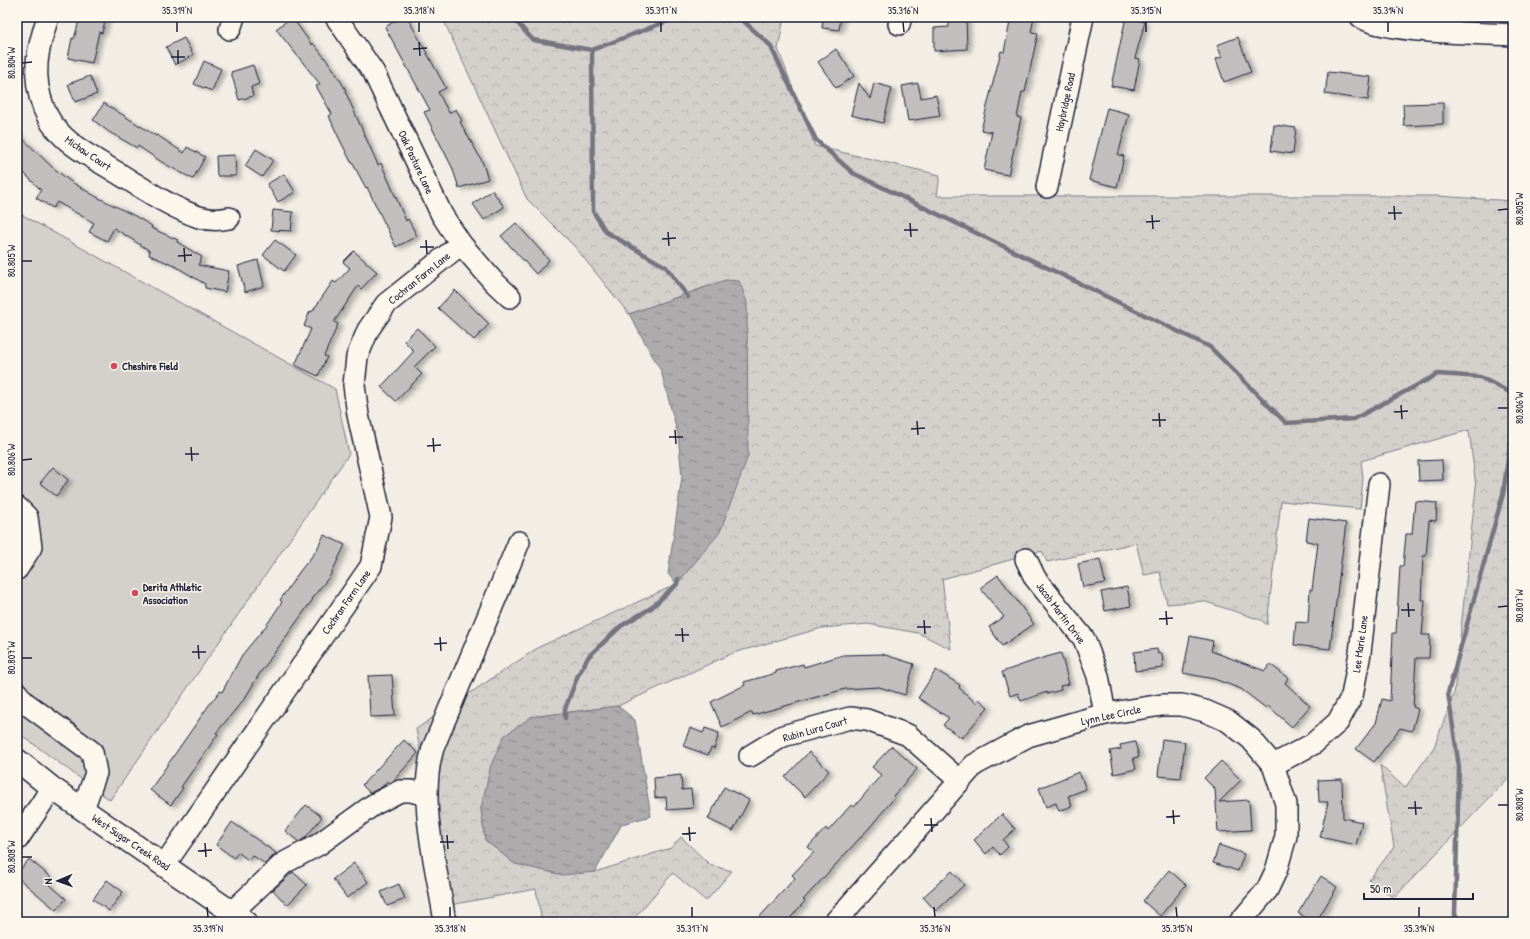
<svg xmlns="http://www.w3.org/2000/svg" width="1530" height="939" font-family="'Patrick Hand',sans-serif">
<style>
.forest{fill:url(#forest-crowns);stroke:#7b7a84}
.pitch{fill:#d4d1cc;stroke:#7b7a84}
.water{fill:url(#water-ripples);stroke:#76747f}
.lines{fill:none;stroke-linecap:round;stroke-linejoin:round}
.stream{stroke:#76747f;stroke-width:4.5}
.building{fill:#c2bebe;stroke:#22223b;filter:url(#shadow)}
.minor-casing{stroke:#22223b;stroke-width:24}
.major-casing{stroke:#22223b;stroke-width:25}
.minor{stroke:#fbf7ec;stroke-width:21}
.major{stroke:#fbf7ec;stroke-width:22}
.ticks{fill:none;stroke:#22223b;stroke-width:1.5}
.poi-dot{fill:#d1495b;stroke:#fbf7ec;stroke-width:1.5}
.labels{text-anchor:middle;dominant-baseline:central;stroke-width:3;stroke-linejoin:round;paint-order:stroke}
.street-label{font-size:11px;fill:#22223b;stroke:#fbf7ec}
.poi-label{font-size:11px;font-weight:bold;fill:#22223b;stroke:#fbf7ec;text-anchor:start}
.neatline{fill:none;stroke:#22223b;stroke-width:1.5}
.ticks-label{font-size:10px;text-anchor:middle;fill:#22223b}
</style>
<defs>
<pattern id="forest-crowns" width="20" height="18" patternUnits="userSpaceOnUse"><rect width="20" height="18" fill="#d4d1cc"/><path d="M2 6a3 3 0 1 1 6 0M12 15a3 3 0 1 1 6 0" fill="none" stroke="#b6b3b0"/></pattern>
<pattern id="water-ripples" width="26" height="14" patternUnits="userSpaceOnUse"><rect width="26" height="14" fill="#aeabad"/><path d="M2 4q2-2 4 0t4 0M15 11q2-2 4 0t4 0" fill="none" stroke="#8d8b8e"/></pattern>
<filter id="shadow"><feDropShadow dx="4.5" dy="2.5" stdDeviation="2" flood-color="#0004"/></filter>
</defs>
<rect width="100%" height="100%" fill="#f2eee5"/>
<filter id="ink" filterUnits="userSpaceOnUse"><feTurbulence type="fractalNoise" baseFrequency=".025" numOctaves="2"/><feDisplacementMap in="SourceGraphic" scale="8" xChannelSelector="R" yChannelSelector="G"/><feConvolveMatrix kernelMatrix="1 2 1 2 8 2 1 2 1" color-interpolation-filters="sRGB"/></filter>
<g filter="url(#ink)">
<!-- forest -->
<polygon class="forest" points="442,17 784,17 778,49 815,146 940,175 937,196 1437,196 1513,201 1513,773 1394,898 1369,880 1394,847 1380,765 1405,788 1434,747 1454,694 1476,487 1469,430 1361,461 1363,478 1360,509 1281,501 1267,625 1261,620 1203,601 1167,604 1160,572 1144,575 1136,543 1047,562 1042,551 942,579 951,649 918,633 868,624 822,628 733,653 618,706 531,717 481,808 485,840 515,864 595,872 671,848 681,837 710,865 732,871 706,901 673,873 631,922 542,922 536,889 450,905 416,729 539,647 677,584 726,280 629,314 575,247 527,199"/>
<!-- pitch -->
<polygon class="pitch" points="17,212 335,389 349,454 110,800 17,732"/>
<!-- water -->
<g class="water">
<polygon points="726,280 739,281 747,302 748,456 720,532 677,584 668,574 682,477 678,435 661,371 629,314"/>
<polygon points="618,706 635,720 651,816 622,824 595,872 562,875 515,864 485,840 481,808 491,765 504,736 531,717"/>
</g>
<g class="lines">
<!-- stream -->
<g class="stream">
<polyline points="512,17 533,40 592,50 673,19 705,17"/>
<polyline points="739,17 770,45 816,140 853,173 1210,347 1286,423 1354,419 1438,374 1480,377 1513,394"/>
<polyline points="592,50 593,211 606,232 666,267 688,297"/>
<polyline points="565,718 565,709 578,675 589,656 621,626 651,608 677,584 678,579"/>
<polyline points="1455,914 1459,922"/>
<polyline points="1453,922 1455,914 1459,767 1448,693 1503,494 1513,425"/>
</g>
</g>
<!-- building -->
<g class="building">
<polygon points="80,17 106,17 102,33 99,32 92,63 68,58 72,38 74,39"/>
<polygon points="292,17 312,45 313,43 332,67 346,90 345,91 378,165 381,163 406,221 408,219 417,236 396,247 367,187 366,188 352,162 351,162 336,132 329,116 332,114 316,86 320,84 276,29"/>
<polygon points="402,17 407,17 446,88 438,92 449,113 456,109 462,121 460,122 482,161 488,179 459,188 452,167 424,112 430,110 385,27"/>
<polygon points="823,17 841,17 839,30 822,28"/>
<polygon points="949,17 966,17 967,49 934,51 934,28 949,27"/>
<polygon points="1011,17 1034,17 1031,32 1038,33 1025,92 1022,92 1017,117 1021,118 1008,175 984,170 992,132 981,130 1001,51 1004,52"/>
<polygon points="1126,17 1145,22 1135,58 1140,59 1134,90 1111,86"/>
<polygon points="1238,37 1251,72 1224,82 1216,59 1222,57 1217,45"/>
<polygon points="184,38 193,55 175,65 166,47"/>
<polygon points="836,49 854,76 836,88 818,62"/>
<polygon points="204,61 221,69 212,91 194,84"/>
<polygon points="253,65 259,84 251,87 253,96 239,100 231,72"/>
<polygon points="1328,72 1371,77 1368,100 1325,94"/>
<polygon points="90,76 97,94 75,102 68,84"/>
<polygon points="859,83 870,99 874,83 892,88 883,123 851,115"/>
<polygon points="918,83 921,98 936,95 940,116 908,121 902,86"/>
<polygon points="104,103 156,136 157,135 184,153 187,147 205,157 193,179 163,163 138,146 137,148 109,132 93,120"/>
<polygon points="1443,103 1443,124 1404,126 1403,104"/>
<polygon points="1107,108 1129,114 1118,155 1124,156 1117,187 1089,180"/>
<polygon points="1274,125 1296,128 1293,154 1271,151"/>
<polygon points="17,133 52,167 70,181 95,196 135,216 152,226 151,228 178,240 177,242 202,257 198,265 229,271 225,292 205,288 205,284 168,262 168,263 149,255 150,251 114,228 107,241 89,232 94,223 57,202 53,208 36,198 41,190 17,166"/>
<polygon points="256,149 273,160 262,177 245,166"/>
<polygon points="235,155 236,176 217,176 216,156"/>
<polygon points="284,174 295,192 278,202 267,184"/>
<polygon points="492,190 504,207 484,220 473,204"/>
<polygon points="273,210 293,212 291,231 271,230"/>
<polygon points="516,223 549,260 536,274 501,236"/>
<polygon points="275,240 296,255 284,271 263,255"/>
<polygon points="354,251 377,272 361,289 358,286 334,322 338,324 324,356 327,357 318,376 295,365 311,329 304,326 310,311 312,312 333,281 336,283 350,268 343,262"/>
<polygon points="258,260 264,286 245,292 238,266"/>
<polygon points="455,290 489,324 474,340 438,308"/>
<polygon points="417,328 435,346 414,367 422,374 396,401 381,387 414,351 404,341"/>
<polygon points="1442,460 1443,480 1419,481 1418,461"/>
<polygon points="53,467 68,480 56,496 40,483"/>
<polygon points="1415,501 1437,503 1436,521 1429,520 1426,556 1423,556 1421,600 1425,600 1422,635 1430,635 1429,658 1416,658 1413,707 1418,709 1412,731 1400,728 1374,762 1356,749 1376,723 1382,699 1390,701 1393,633 1396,633 1400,566 1403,566 1406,534 1412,534"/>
<polygon points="1309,518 1346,523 1330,649 1294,645 1296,622 1308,623 1310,589 1312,590 1318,543 1306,541"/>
<polygon points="324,535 345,545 330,576 312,598 313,599 260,673 245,698 216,733 218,734 181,787 183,788 171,805 150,790 209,705 220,691 222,692 242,655 266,626 282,602 280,600 300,571 316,551"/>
<polygon points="1100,559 1105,583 1083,587 1078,564"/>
<polygon points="998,575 1034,624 1002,646 989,627 1004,617 980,588"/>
<polygon points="1127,587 1131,606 1105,611 1101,592"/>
<polygon points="1190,636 1213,641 1211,651 1265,671 1270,664 1288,678 1285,683 1310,706 1292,727 1268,706 1266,708 1241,689 1214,679 1183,673"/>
<polygon points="1157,649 1158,654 1162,653 1163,668 1135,671 1134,652"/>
<polygon points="1061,653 1069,684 1060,686 1061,690 1047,694 1047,692 1021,701 1018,693 1010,696 1002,672 1039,659"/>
<polygon points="882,654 914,664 905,695 879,687 845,689 753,715 752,712 722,727 711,702 745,685 744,682 776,673 776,671 803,664 804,667 843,655"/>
<polygon points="936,670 960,685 959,688 976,703 979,699 988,707 962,738 943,725 949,718 918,698"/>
<polygon points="392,675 395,716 370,717 368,676"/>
<polygon points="690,728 703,733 705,728 719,733 714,749 711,748 708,755 683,746"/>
<polygon points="1162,739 1185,742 1181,778 1158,776"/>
<polygon points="404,740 418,753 392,782 389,783 387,781 382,787 370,793 362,785"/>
<polygon points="1135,742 1139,757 1133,758 1136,769 1114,774 1110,751 1121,749 1120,745"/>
<polygon points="892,746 917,769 893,796 895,797 870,827 803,900 805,901 787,922 755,922 795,878 792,875 814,852 808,847 826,828 828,831 851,805 854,807 881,775 872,767"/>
<polygon points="809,752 829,771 805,797 785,777"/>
<polygon points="1221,761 1241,780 1219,802 1249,800 1251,830 1218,832 1215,789 1204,778"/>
<polygon points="1079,772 1086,789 1068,796 1072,806 1059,811 1056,803 1046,807 1039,788"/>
<polygon points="681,775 682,790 691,789 693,808 667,810 666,797 655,798 654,778"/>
<polygon points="1342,779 1343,818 1362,822 1356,845 1320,837 1328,802 1319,802 1318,780"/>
<polygon points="724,787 749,800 733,831 708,819"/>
<polygon points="306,805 322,817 305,838 299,842 285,831"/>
<polygon points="1002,814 1015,829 1003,840 1008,847 1000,855 993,847 986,854 974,840"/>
<polygon points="232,822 276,853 265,864 252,855 248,860 238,852 234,858 216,845"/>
<polygon points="1219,845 1244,854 1238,871 1213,863"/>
<polygon points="29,859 52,878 48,883 66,899 56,910 17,877 17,874"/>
<polygon points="354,863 368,882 347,898 333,879"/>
<polygon points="1169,870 1186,885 1160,916 1143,901"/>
<polygon points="952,871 964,885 936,911 923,897"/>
<polygon points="293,872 307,885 287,905 273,890"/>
<polygon points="1321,876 1337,887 1316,922 1313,922 1298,913"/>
<polygon points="107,880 123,892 109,911 93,899"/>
<polygon points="399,884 405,899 387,906 381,892"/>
</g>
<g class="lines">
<defs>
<g id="minor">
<path d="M48 17C37 50 31 75 44 109 47 116 53 126 59 132 74 149 97 160 116 172 141 187 171 208 199 217 209 220 219 220 229 218"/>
<polyline points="336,17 374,73 442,215 461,244 493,281 510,297"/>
<path d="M1361 17C1382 33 1482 33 1513 35"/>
<polyline points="899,24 901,17"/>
<polyline points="230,29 234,17"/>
<polyline points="1047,187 1083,17"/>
<polyline points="17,507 27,517 31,547 17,569"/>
<polyline points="1026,559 1035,578 1084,639 1098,676 1105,714"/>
<polyline points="17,693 24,702 92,752 96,773 83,809"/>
<polyline points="750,756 783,736 850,718 867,720 908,735 960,781"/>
<polyline points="1273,765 1313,744 1338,722 1352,696 1360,653 1379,484"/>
<polyline points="17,840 52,788"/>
<polyline points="165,864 371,566 381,517 358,415 354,385 357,357 368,330 386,304 461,244"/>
<polyline points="232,912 284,863 318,845 373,805 400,791 411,791 427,795"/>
<path d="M445 922C437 867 417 802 433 748L519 542"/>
<polyline points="835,922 974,765 1028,736 1105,714 1162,705 1182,705 1205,711 1228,721 1251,739 1273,765 1286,804 1286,836 1276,871 1267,890 1240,922"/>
</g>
<polyline id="major" points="17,760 52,788 246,922"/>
</defs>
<!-- minor casing -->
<use href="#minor" class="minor-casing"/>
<!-- major casing -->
<use href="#major" class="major-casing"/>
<!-- minor -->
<use href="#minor" class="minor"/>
<!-- major -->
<use href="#major" class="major"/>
</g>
</g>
<!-- ticks -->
<path class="ticks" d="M177 22V32M419 22V32M661 22V32M903 22 904 32M1146 22V32M1388 22V32M419 42 420 56M413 49 427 48M178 50V64M171 57H185M22 63 32 62M1394 206 1395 220M1498 210 1508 209M1388 213H1402M1152 215 1153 229M1146 222 1160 221M910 223 911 237M904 230H918M668 232 669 246M662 239 676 238M426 240 427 254M420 247H434M184 248 185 262M178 256 192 255M22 261H32M1401 405 1402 419M1498 408H1508M1394 412 1408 411M1159 413 1160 427M1152 420H1166M917 421 918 435M911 429 925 428M675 430 676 444M669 437H683M433 438 434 452M427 446 441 445M191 447 192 461M185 454H199M22 460 32 459M1408 603 1409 617M1498 607 1508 606M1401 610H1415M1166 611 1167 625M1159 619 1173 618M924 620 925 634M917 627H931M682 628 683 642M675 635H689M440 637 441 651M434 644 447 643M198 645 199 659M192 652H206M22 658H32M1415 801 1416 815M1498 805H1508M1408 808H1422M1173 810 1174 824M1166 817 1180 816M931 818 932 832M924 825H938M689 827 690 841M682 834 696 833M447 835 448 849M440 842H454M205 843 206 857M198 851 212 850M22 857H32M207 907 208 917M450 907V917M692 907V917M934 907 935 917M1176 907 1177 917M1419 907V917"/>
<!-- markers -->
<g class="poi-dot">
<circle cx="114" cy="366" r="4"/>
<circle cx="135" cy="593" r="4"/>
</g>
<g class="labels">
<!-- street labels -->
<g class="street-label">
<text transform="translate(1065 102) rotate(-78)">Haybridge Road</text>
<text transform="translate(88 153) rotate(34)">Michaw Court</text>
<text transform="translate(416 162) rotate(65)">Oak Pasture Lane</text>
<text transform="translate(419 278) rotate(-39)">Cochran Farm Lane</text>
<text transform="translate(346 602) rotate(-55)">Cochran Farm Lane</text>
<text transform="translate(1061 613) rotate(53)">Jacob Martin Drive</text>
<text transform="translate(1360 644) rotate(-82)">Lee Marie Lane</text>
<text transform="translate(1111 715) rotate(-12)">Lynn Lee Circle</text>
<text transform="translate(815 729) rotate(-16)">Rubin Lura Court</text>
<text transform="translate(131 842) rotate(34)">West Sugar Creek Road</text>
</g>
<!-- poi labels -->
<g class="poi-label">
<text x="122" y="366">Cheshire Field</text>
<text x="143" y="587">Derita Athletic<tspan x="143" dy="13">Association</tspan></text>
</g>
</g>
<!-- margin -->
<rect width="1530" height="939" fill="none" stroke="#fbf7ec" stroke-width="44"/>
<!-- north arrow -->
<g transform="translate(58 881) rotate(268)" stroke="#fbf7ec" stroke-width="3" paint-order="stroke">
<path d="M0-3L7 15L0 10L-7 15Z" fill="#22223b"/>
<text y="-6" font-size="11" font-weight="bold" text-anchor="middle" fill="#22223b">N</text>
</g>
<!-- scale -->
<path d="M1364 893v6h109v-6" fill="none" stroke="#22223b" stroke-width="2"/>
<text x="1370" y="893" font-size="12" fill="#22223b" stroke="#fbf7ec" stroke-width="3" paint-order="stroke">50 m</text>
<rect x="22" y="22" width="1486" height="895" class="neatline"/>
<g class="ticks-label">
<text x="177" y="14">35.319°N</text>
<text x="419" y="14">35.318°N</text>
<text x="661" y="14">35.317°N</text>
<text x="903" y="14">35.316°N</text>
<text x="1146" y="14">35.315°N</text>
<text x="1388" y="14">35.314°N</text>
<text transform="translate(11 63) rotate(-90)" y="4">80.804°W</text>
<text transform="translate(1519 209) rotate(-90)" y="4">80.805°W</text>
<text transform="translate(11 261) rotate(-90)" y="4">80.805°W</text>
<text transform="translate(1519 408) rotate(-90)" y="4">80.806°W</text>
<text transform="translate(11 460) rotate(-90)" y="4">80.806°W</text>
<text transform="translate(1519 606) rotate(-90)" y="4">80.807°W</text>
<text transform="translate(11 658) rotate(-90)" y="4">80.807°W</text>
<text transform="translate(1519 805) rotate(-90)" y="4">80.808°W</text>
<text transform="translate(11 857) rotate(-90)" y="4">80.808°W</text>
<text x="208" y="932">35.319°N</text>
<text x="450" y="932">35.318°N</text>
<text x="692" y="932">35.317°N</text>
<text x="935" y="932">35.316°N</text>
<text x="1177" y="932">35.315°N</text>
<text x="1419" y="932">35.314°N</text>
</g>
</svg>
